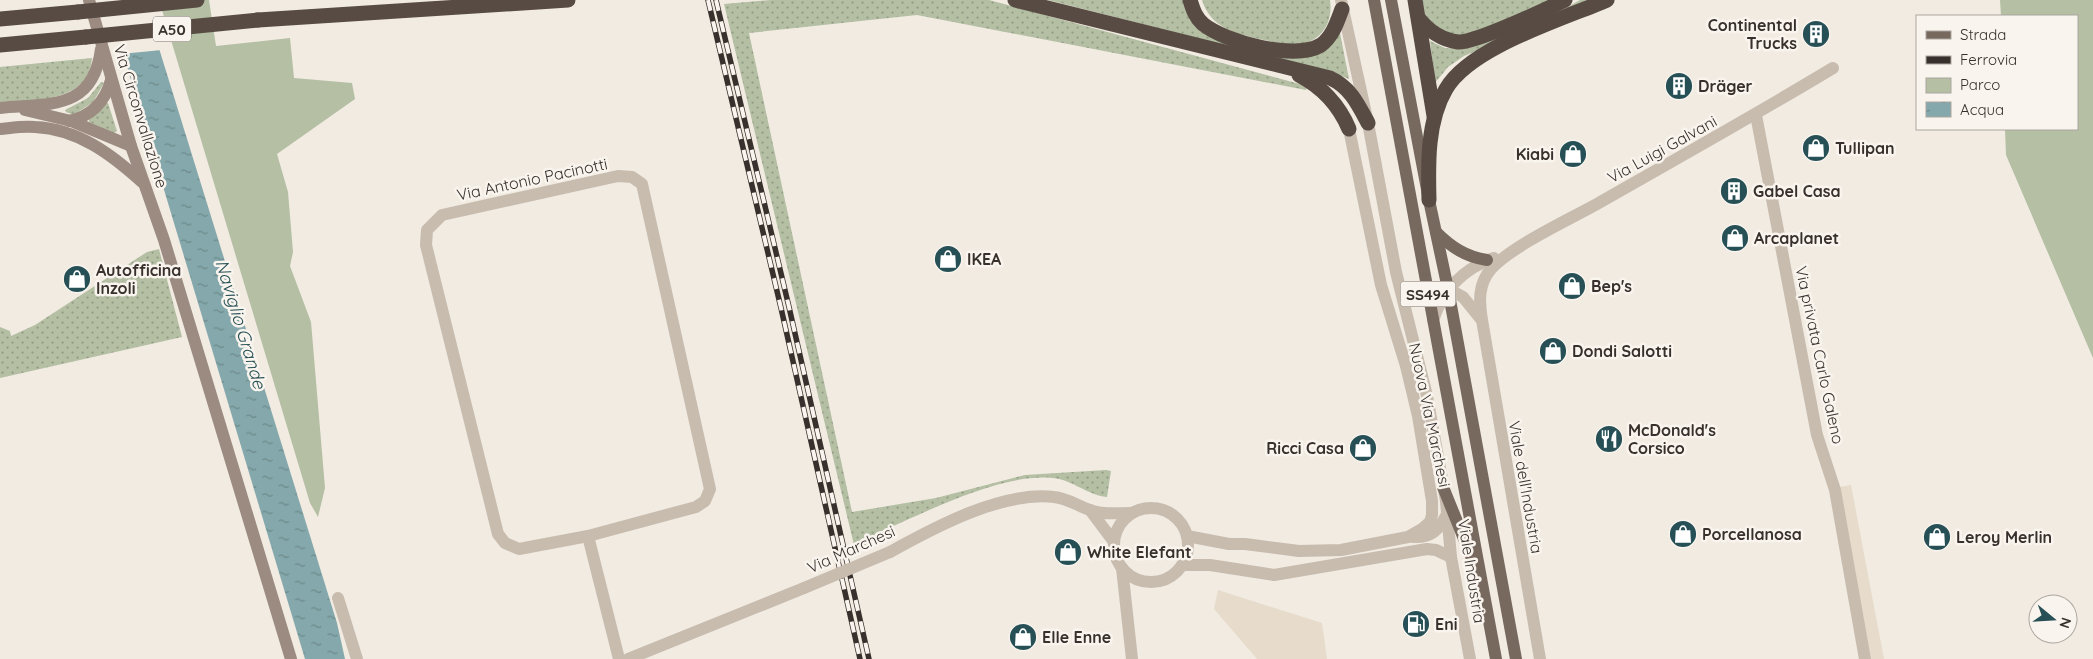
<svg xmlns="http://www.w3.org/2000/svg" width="2093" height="659" font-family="Quicksand,sans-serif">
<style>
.grass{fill:url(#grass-dots)}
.park{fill:#b4bfa3}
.plaza{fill:#e7dccb}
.water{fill:url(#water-ripples)}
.pier{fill:#f1ebe2}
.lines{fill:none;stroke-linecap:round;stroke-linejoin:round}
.minor{stroke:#c8bcaf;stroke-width:12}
.secondary{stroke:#9c8b80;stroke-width:12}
.primary{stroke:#78695f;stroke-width:12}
.motorway{stroke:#584b44;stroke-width:15}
.rail-casing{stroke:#38302c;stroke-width:5.5}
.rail{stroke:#f9f4ee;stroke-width:4;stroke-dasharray:11;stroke-linecap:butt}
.minor-bridge{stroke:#c8bcaf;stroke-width:12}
.motorway-bridge{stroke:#584b44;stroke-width:15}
.labels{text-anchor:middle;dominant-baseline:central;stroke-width:5;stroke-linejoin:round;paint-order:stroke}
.shield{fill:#f9f4ee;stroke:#726b66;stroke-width:1}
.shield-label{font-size:15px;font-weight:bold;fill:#38302c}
.poi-label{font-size:16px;font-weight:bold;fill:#38302c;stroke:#f9f4ee;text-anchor:start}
.street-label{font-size:16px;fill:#38302c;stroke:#f9f4ee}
.water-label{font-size:18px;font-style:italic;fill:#265055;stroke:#f9f4ee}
</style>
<defs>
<pattern id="grass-dots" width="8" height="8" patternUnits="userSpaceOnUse" patternTransform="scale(1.25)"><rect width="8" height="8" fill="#b4bfa3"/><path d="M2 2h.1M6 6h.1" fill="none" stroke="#939c85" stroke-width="1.8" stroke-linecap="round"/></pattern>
<pattern id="water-ripples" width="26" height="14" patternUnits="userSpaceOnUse" patternTransform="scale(1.25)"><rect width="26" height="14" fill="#84a8ab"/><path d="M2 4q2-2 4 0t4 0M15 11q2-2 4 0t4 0" fill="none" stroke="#6d898b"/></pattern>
</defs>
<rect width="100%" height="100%" fill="#f1ebe2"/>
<!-- grass -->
<g class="grass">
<path d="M771 0H989L1307 86 1306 90 917 15 749 33 852 512 936 498 1025 475 1106 470 1111 471 1107 497C1087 495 1073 480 1053 478 999 473 925 513 875 534L873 542 855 549 724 4Z"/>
<polygon points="1048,0 1187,0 1191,16 1281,56 1340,33 1349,79 1337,74 1280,59"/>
<path d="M1202 0H1330C1334 26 1317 46 1290 45 1282 45 1272 41 1264 40 1237 34 1211 29 1202 0Z"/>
<polygon points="1421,0 1555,0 1471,35 1451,36 1425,17"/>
<polygon points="1580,0 1596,0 1464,56 1448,67 1435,83 1430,41 1445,48 1462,49 1564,9"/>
<path d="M92 58C88 104 34 99 0 102V67Z"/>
<polygon points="101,82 104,83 93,102 74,115 66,112 65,110 88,98"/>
<polygon points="106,103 108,103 117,131 114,133 89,122 89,119"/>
<polygon points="159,249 182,337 0,378 0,327 10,331 11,336 35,325 147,252"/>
</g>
<!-- park -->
<g class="park">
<polygon points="159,0 209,0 216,46 290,38 294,78 352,83 355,99 277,154 288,192 293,252 290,266 311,322 325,488 318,517 310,503"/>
<polygon points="2000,0 2093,0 2093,358 2006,155 2005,129 2077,129 2077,16 2001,16"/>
</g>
<!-- plaza -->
<g class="plaza">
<polygon points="1851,485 1884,659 1871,659 1839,487"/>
<polygon points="1218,590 1322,623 1327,659 1257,659 1214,609"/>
</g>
<!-- water -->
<polygon class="water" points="107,0 144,0 337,623 345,659 305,659"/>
<!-- pier -->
<polygon class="pier" points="105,0 147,0 162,50 121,54"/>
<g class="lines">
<!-- minor -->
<g class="minor">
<polyline points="1341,0 1368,123 1396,272 1427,396 1446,501 1451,557 1470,659"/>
<polyline points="1756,115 1817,435 1835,490 1865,659"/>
<polygon points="618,176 632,177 642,184 710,489 705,501 696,507 588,536 519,549 505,543 498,534 426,245 427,230 442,215"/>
<polyline points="1448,289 1463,297 1480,318"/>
<path d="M1433 320C1443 290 1464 268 1494 258"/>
<circle cx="1151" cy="545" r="37"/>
<polyline points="1090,510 1114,542"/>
<polyline points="588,536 619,659"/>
<polyline points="1187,536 1229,544 1245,544 1299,551 1341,550 1408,537 1422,529 1430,522 1432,515 1432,501 1418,416 1406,366 1381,285 1349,129"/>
<path d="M1413 537C1431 538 1439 530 1447 514"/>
<path d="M890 552C935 527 1002 491 1054 497 1067 498 1078 506 1090 510 1103 515 1117 513 1131 513"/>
<polyline points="1182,565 1210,565 1274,575 1427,549 1436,550 1451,557"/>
<polyline points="1122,568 1132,659"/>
<polyline points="338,598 357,659"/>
<polyline points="628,659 804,588"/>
<path d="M1540 659 1482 320C1479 302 1478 284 1491 269 1512 246 1568 220 1597 204 1676 159 1755 115 1833 68"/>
</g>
<!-- secondary -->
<g class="secondary">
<polyline points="89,0 131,146 164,240 291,659"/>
<path d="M0 108C49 103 93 111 101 49"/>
<polyline points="25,110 71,121 131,146"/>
<path d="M69 121C92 116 105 102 111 80"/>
<path d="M0 129C11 128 23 126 35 127 78 129 111 154 142 182"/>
</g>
<!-- primary -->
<g class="primary">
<polyline points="1374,0 1496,659"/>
<polyline points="1391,0 1429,200 1448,289 1516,659"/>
<path d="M1436 232C1451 247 1466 257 1487 260"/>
<polyline points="1443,487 1473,561"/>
</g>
<!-- motorway -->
<g class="motorway">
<path d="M1015 0 1330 78C1350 87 1358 104 1368 123"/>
<path d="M1190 0C1193 9 1195 17 1203 24 1225 42 1295 61 1321 45 1333 36 1337 22 1342 9"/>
<polyline points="1415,0 1434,116"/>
<polyline points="0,19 78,12"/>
<path d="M1419 19C1428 30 1442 40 1458 42 1475 43 1547 9 1565 0"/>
<polyline points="258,20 568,0"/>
<polyline points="0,45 86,37"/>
<path d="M1299 75C1322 87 1339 105 1349 129"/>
<path d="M1429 200C1428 164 1427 121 1446 89 1470 47 1563 19 1607 0"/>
</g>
<defs>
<g id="rail">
<polyline points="708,0 781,308 860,659"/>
<polyline points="716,0 789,307 869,659"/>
</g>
</defs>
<!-- rail casing -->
<use href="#rail" class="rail-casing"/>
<!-- rail -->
<use href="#rail" class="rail"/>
<!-- minor-bridge -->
<polyline class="minor-bridge" points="804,588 890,552"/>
<!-- motorway-bridge -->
<g class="motorway-bridge">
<polyline points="78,12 197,0"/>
<polyline points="86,37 258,20"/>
</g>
</g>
<!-- icons -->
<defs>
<symbol id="building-disc" viewBox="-11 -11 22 22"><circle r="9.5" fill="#265055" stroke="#f9f4ee"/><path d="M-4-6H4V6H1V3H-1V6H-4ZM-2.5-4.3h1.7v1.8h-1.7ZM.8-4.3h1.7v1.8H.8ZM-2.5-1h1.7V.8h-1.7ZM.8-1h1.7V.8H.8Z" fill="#fff"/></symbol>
<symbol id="shop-disc" viewBox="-11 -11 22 22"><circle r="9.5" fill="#265055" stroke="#f9f4ee"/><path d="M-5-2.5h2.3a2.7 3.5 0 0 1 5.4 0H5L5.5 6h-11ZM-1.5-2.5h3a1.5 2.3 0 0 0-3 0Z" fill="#fff"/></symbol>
<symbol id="restaurant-disc" viewBox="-11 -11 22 22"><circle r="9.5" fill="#265055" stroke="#f9f4ee"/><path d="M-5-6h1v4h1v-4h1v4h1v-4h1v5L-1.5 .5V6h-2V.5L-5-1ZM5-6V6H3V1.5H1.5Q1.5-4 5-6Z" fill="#fff"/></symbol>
<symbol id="fuel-disc" viewBox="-11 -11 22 22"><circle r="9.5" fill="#265055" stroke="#f9f4ee"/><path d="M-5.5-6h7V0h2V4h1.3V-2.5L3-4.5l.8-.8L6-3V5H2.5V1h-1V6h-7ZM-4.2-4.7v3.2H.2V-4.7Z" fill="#fff"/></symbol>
</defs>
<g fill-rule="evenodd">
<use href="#building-disc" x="1800" y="18" width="32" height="32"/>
<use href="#building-disc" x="1663" y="70" width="32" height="32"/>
<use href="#shop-disc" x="1800" y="132" width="32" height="32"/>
<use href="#shop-disc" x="1557" y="138" width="32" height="32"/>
<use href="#building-disc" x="1718" y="175" width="32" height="32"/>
<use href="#shop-disc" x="1719" y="222" width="32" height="32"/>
<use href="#shop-disc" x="932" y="243" width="32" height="32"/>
<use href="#shop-disc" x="61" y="263" width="32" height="32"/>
<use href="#shop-disc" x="1556" y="270" width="32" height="32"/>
<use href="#shop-disc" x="1537" y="335" width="32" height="32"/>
<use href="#restaurant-disc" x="1593" y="423" width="32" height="32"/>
<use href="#shop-disc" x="1347" y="432" width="32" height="32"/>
<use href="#shop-disc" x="1667" y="518" width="32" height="32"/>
<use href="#shop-disc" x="1921" y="521" width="32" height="32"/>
<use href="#shop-disc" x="1052" y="536" width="32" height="32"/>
<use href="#fuel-disc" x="1400" y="608" width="32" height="32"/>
<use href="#shop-disc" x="1007" y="621" width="32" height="32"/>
</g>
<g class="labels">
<!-- shield labels -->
<g class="shield">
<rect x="153" y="16.5" width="38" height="25" rx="4"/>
<rect x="1400.5" y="281.5" width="55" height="25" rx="4"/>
</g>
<g class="shield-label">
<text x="172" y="29">A50</text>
<text x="1428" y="294">SS494</text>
</g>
<!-- poi labels -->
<g class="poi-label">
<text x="1797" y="25" text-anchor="end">Continental<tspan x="1797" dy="18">Trucks</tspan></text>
<text x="1698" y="86">Dräger</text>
<text x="1835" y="148">Tullipan</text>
<text x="1554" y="154" text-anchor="end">Kiabi</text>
<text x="1753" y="191">Gabel Casa</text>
<text x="1754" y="238">Arcaplanet</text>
<text x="967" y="259">IKEA</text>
<text x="96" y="270">Autofficina<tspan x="96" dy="18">Inzoli</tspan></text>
<text x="1591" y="286">Bep's</text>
<text x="1572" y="351">Dondi Salotti</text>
<text x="1628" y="430">McDonald's<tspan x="1628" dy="18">Corsico</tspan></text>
<text x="1344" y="448" text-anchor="end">Ricci Casa</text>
<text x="1702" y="534">Porcellanosa</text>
<text x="1956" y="537">Leroy Merlin</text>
<text x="1087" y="552">White Elefant</text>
<text x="1435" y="624">Eni</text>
<text x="1042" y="637">Elle Enne</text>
</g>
<!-- street labels -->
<g class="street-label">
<text transform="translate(141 116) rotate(73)">Via Circonvallazione</text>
<text transform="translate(1662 149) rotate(-29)">Via Luigi Galvani</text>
<text transform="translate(532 179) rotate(-12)">Via Antonio Pacinotti</text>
<text transform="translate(1820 355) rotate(78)">Via privata Carlo Galeno</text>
<text transform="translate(1430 415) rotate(78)">Nuova Via Marchesi</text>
<text transform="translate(1526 487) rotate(80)">Viale dell'Industria</text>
<text transform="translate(851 549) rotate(-24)">Via Marchesi</text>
<text transform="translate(1472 571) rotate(81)">Viale Industria</text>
</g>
<!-- water labels -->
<g class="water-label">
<text transform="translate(241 324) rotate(73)">Naviglio Grande</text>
</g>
</g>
<!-- legend -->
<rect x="1916" y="15" width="162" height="115" fill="#f9f4ee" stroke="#aca6a0"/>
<rect x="1926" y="31" width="25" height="8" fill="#78695f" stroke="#aca6a0"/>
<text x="1960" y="40" font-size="15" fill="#38302c">Strada</text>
<rect x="1926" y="56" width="25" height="8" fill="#38302c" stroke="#aca6a0"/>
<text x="1960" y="65" font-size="15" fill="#38302c">Ferrovia</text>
<rect x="1926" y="78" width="25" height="15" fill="#b4bfa3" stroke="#aca6a0"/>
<text x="1960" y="90" font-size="15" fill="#38302c">Parco</text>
<rect x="1926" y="102" width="25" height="15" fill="url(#water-ripples)" stroke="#aca6a0"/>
<text x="1960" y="115" font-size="15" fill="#38302c">Acqua</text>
<!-- north arrow -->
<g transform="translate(2053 619) rotate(108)"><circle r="24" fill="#f9f4ee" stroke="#aca6a0"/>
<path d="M0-4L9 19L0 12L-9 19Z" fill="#265055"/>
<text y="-8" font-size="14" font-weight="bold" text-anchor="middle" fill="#38302c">N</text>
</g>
</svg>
